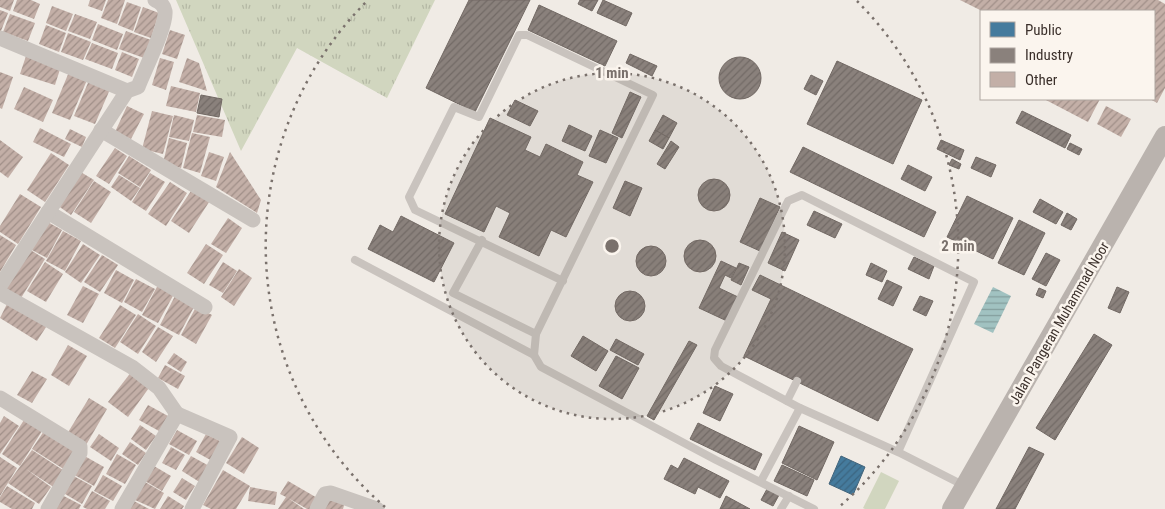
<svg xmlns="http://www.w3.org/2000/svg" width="1165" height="509" font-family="'Roboto Condensed',sans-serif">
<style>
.grass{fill:url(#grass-tufts)}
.park{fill:#d1d6bf}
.water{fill:url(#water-rules)}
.public{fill:url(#public-hatch);stroke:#42647b}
.industry{fill:url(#industry-hatch);stroke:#726964}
.building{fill:url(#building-hatch)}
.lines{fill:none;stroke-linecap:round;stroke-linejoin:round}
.service{stroke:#c9c3be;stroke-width:8}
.minor{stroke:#c9c3be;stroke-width:15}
.secondary{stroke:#bab3ae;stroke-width:20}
.ring{fill:none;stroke:#7a716c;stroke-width:2.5;stroke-dasharray:2.5 5}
.labels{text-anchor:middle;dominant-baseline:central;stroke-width:5;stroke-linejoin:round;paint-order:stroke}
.street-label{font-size:14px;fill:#3b302b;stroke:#fbf5ee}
.centre{fill:#7a716c;stroke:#fbf5ee;stroke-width:2.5}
.ring-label{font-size:15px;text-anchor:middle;font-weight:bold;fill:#7a716c;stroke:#fbf5ee;stroke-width:5;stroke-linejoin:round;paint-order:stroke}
</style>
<defs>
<pattern id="grass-tufts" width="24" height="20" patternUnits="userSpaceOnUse" patternTransform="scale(1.25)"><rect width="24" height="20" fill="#d1d6bf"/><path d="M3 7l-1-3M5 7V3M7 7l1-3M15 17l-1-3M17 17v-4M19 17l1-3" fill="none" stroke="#b4b8a4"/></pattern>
<pattern id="water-rules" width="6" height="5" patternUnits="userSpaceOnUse" patternTransform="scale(1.25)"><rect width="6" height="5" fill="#a1c2c1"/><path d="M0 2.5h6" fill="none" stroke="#849e9d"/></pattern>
<pattern id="public-hatch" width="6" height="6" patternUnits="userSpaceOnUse" patternTransform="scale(1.25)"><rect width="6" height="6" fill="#457b9d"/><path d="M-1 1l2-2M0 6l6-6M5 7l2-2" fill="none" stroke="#3b6580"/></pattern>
<pattern id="industry-hatch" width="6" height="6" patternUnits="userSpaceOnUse" patternTransform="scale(1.25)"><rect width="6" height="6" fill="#8a817c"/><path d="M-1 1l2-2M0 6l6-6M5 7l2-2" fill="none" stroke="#726a66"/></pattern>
<pattern id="building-hatch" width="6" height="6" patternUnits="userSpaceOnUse" patternTransform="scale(1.25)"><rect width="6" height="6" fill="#c3afa7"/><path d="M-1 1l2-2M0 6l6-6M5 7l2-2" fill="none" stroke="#a08f88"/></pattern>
</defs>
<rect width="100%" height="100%" fill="#f0ebe5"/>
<!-- grass -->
<polygon class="grass" points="176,0 435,0 387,98 297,48 241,151"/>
<!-- park -->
<polygon class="park" points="881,472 899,481 885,509 865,509 863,508"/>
<!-- water -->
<polygon class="water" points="993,287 1011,296 993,333 974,324"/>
<!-- public -->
<polygon class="public" points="841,456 865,467 853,495 829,484"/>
<!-- industry -->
<g class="industry">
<polygon points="469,0 530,0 475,112 426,88"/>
<polygon points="580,0 598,0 592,11 578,4"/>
<polygon points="603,0 632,13 626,26 597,13"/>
<polygon points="539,5 617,41 605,66 528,30"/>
<polygon points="630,54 657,66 652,76 626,63"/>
<circle cx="740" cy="78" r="21"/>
<polygon points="837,61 922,100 893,164 807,124"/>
<polygon points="811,75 823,81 816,95 804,89"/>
<polygon points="630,92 641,97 622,138 612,133"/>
<polygon points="201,95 222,99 219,117 197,113"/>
<polygon points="515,100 538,111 530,126 507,115"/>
<polygon points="1022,111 1071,135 1065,148 1016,123"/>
<polygon points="663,115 677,123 669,138 655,130"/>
<polygon points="490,118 531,137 525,150 540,157 546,144 583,162 577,175 593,182 566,237 551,230 539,256 499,237 510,213 496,206 484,232 445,214"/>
<polygon points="569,125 592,136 585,151 562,141"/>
<polygon points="600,130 618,138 606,163 589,156"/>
<polygon points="655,130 669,138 663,149 649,141"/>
<polygon points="941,140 964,150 960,160 937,149"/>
<polygon points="671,141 679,147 665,169 657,164"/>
<polygon points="1070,143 1082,149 1079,155 1067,149"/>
<polygon points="803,147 936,212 924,237 790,172"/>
<polygon points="976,157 996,165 991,177 971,168"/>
<polygon points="952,159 961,164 959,169 949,165"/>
<polygon points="908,165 932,177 925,191 901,179"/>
<circle cx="714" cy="195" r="16"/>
<polygon points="625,181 642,188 630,216 613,208"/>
<polygon points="967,196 1013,218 993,259 947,237"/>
<polygon points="760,198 780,207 760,251 740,242"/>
<polygon points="1040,199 1063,212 1056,224 1033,212"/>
<polygon points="814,211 842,224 835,238 807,225"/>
<polygon points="1067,213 1077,219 1071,230 1061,225"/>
<polygon points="401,216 454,243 434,282 368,249 380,225 393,232"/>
<polygon points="1019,220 1045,233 1024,275 998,263"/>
<polygon points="782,232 799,240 785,271 768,263"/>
<circle cx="700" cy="256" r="16"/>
<circle cx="651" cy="261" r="15"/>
<polygon points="1046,253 1060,260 1046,286 1032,279"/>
<polygon points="914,257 934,266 929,279 908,269"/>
<polygon points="721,261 736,268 731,278 725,275 719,288 738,297 727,321 699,308"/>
<polygon points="739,263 749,267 741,285 731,280"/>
<polygon points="871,263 887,271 882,282 866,275"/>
<polygon points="760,275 913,349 878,421 744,356 771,299 752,290"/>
<polygon points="887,280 902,287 893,306 878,299"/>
<polygon points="1117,287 1129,292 1120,313 1108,308"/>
<polygon points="1039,288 1046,291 1043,298 1036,295"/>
<circle cx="630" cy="306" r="15"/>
<polygon points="920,296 933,301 926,316 913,310"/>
<polygon points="1094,334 1112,345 1055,440 1036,428"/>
<polygon points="583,336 608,351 596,371 571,356"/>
<polygon points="616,339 644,354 638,365 610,350"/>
<polygon points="689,341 697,345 654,420 647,416"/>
<polygon points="616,356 639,368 622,399 599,386"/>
<polygon points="715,386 733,394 720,421 703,413"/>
<polygon points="698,423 762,454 755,470 690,439"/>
<polygon points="799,426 834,442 817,480 782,463"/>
<polygon points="1029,447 1044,454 1015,509 996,509"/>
<polygon points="684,458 729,481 720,498 698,487 695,494 664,479 671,465 678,469"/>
<polygon points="782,465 814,480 807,496 774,481"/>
<polygon points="767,489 779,495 773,506 761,500"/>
<polygon points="726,496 750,509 720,509"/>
</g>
<!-- building -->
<g class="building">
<polygon points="0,0 14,0 10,11 0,7"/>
<polygon points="17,0 31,0 40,4 34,19 13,11"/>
<polygon points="90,0 106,0 102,11 88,6"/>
<polygon points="108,0 125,0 117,24 101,18"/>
<polygon points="960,0 1158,0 1165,4 1165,88 1157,103 1150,99 1154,99 1154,11 982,11"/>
<polygon points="127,2 141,7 133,31 118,25"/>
<polygon points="52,6 73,14 66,31 46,23"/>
<polygon points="143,7 159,13 151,38 134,32"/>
<polygon points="0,10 8,13 1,31 0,31"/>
<polygon points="10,14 35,23 28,41 3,32"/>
<polygon points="75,14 97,22 90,39 68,31"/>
<polygon points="98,24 123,34 117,50 92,40"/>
<polygon points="46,25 66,33 59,52 39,44"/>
<polygon points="170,30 185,35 177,59 162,54"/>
<polygon points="126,31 151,40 144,58 119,49"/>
<polygon points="68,33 91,42 83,60 61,52"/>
<polygon points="92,43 118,53 112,69 85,59"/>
<polygon points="122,52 139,59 132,77 115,70"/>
<polygon points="26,56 61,66 55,85 20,74"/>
<polygon points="160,58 174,62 166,90 152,85"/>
<polygon points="187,58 199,63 207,91 179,82"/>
<polygon points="0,72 13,77 2,109 0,108"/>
<polygon points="69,72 87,80 70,120 52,113"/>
<polygon points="90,78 111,87 95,124 74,116"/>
<polygon points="171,86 200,93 196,112 166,106"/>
<polygon points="24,87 53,100 43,122 14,109"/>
<polygon points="1044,99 1100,99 1088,122"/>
<polygon points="127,106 144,114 131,139 115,132"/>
<polygon points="1106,106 1131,119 1121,137 1097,124"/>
<polygon points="152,111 173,116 163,154 142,149"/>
<polygon points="174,115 194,120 189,141 169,137"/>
<polygon points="197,115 225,120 222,137 193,132"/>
<polygon points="40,128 71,144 64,157 33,142"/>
<polygon points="70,129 86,137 82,147 65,139"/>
<polygon points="192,133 210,137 200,173 183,168"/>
<polygon points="169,138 187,143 181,168 163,163"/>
<polygon points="0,140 23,157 8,178 0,172"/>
<polygon points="115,148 127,156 109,184 96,176"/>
<polygon points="209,152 224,157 216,181 201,176"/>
<polygon points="230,152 261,200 257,213 216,187"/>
<polygon points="51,153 69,165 45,202 27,190"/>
<polygon points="129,156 151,170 140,187 118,173"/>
<polygon points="79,171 94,180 71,215 57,205"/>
<polygon points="150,173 165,182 146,211 132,202"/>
<polygon points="119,175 140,188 131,201 111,187"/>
<polygon points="94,181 111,192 91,223 74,212"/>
<polygon points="170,182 187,193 166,226 148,214"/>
<polygon points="193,188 211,199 189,233 171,221"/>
<polygon points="20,194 41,207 18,244 0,232 0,226"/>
<polygon points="228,218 242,228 226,253 211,244"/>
<polygon points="46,221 62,230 47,258 30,249"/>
<polygon points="63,231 81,241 65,271 46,261"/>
<polygon points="0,235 16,245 0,272"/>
<polygon points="83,244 100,255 81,283 65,272"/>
<polygon points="206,244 223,255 204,284 187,273"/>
<polygon points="29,249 45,259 21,298 5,289"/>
<polygon points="102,255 118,265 100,292 84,282"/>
<polygon points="45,262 63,274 46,302 27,291"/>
<polygon points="223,262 237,271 223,293 209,285"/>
<polygon points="239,269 252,278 234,306 221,297"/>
<polygon points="116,270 134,280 122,303 104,293"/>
<polygon points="136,279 155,289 142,312 124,302"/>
<polygon points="158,285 174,294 158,323 142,315"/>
<polygon points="83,286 99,294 83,323 67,315"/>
<polygon points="175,296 194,307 179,335 160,325"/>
<polygon points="9,300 48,324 37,341 0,318"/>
<polygon points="120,305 136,315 115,348 99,338"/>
<polygon points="196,307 212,315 196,344 181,335"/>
<polygon points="138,314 156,326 138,354 120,342"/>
<polygon points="158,327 173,336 156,362 142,352"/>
<polygon points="68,345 87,356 69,386 51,375"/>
<polygon points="174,353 187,362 181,372 167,363"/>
<polygon points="165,365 185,376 178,389 158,378"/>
<polygon points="32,371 47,379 32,403 17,395"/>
<polygon points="132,371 151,385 128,417 108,402"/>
<polygon points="89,398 107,409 86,445 67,434"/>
<polygon points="148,405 168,416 159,431 139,420"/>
<polygon points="4,416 19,426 0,454 0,423"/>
<polygon points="24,420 42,431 20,466 2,454"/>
<polygon points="140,425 156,436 146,450 131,439"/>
<polygon points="177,430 197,441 189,455 169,444"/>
<polygon points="44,431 77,451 65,470 32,449"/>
<polygon points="99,434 119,448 111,461 90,447"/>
<polygon points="206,434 224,443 214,462 196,452"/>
<polygon points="242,437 259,448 244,474 226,463"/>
<polygon points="130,442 146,453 138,465 122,454"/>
<polygon points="171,447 185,455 176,470 162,463"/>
<polygon points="32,450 66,472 55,488 26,469 51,487 39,504 8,483"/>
<polygon points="81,454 104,467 94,486 71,473"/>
<polygon points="117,454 136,465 125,484 106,474"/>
<polygon points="191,456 211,467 201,483 182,471"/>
<polygon points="0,457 17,468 0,496"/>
<polygon points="154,466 171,476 162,491 145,481"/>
<polygon points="223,470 250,486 236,509 211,509 203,505"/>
<polygon points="70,474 92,486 82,504 60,491"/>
<polygon points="103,475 122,486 113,501 94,491"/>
<polygon points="182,478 195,486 186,500 173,492"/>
<polygon points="288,481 319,499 313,509 307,509 288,498 304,509 278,509 286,497 280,494"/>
<polygon points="145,482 164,493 155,509 135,500"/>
<polygon points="7,486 35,503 32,509 12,509 0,502 0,497"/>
<polygon points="250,487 277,492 275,505 248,501"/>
<polygon points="92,491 110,501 105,509 87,509 83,507"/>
<polygon points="60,494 81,505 79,509 53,509"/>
<polygon points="168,496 184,506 182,509 160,509"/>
<polygon points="328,496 345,502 343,509 323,509"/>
<polygon points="134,501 149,509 129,509"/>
</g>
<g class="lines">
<!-- service -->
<g class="service">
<polyline points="482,240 453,293 536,334"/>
<polyline points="355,260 534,355"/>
<polyline points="563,281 415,210 409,197 454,107 479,117 519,35 527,35 653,95 536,334 534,355 541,367 716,460 814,509"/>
<polyline points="787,401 797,381"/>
<polyline points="898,452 974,282 802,195 788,201 715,350 714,358 721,366 800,408 898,452 963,485"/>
<polyline points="761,481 800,408"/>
<polyline points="781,509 789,496"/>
</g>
<!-- minor -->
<g class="minor">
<polyline points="0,38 127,91"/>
<polyline points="101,130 253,220"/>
<polyline points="48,212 205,307"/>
<path d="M0 286 127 91 138 87C144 71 167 26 165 11 164 5 160 2 155 0"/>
<polyline points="0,293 132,367 159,388 177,414"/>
<polyline points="0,398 80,447 80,453 48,509"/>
<polyline points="122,509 177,414 230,437 192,509"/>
<polyline points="317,509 325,494 331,493 377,509"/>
</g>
<!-- secondary -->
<polyline class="secondary" points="952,509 1165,136"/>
</g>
<!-- distance rings -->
<circle cx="612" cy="246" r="173" fill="#7a716c" fill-opacity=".12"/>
<g class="ring">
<circle cx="612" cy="246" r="173"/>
<path d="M385 507A346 346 0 0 1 367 1M857 1A346 346 0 0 1 839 507"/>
</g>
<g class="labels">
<!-- street labels -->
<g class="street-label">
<text transform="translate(1059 323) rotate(-60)">Jalan Pangeran Muhammad Noor</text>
</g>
</g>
<circle cx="612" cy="246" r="8" class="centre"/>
<g class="ring-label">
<text x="612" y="78">1 min</text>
<text x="958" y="251">2 min</text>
</g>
<!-- legend -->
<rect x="980" y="10" width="175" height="90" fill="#fbf5ee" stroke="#aea6a0"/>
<rect x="990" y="22" width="25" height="15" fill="#457b9d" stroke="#aea6a0"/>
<text x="1025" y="35" font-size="15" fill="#3b302b">Public</text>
<rect x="990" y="48" width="25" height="15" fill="#8a817c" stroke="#aea6a0"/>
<text x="1025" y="60" font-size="15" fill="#3b302b">Industry</text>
<rect x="990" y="72" width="25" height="15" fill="#c3afa7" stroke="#aea6a0"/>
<text x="1025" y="85" font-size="15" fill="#3b302b">Other</text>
</svg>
